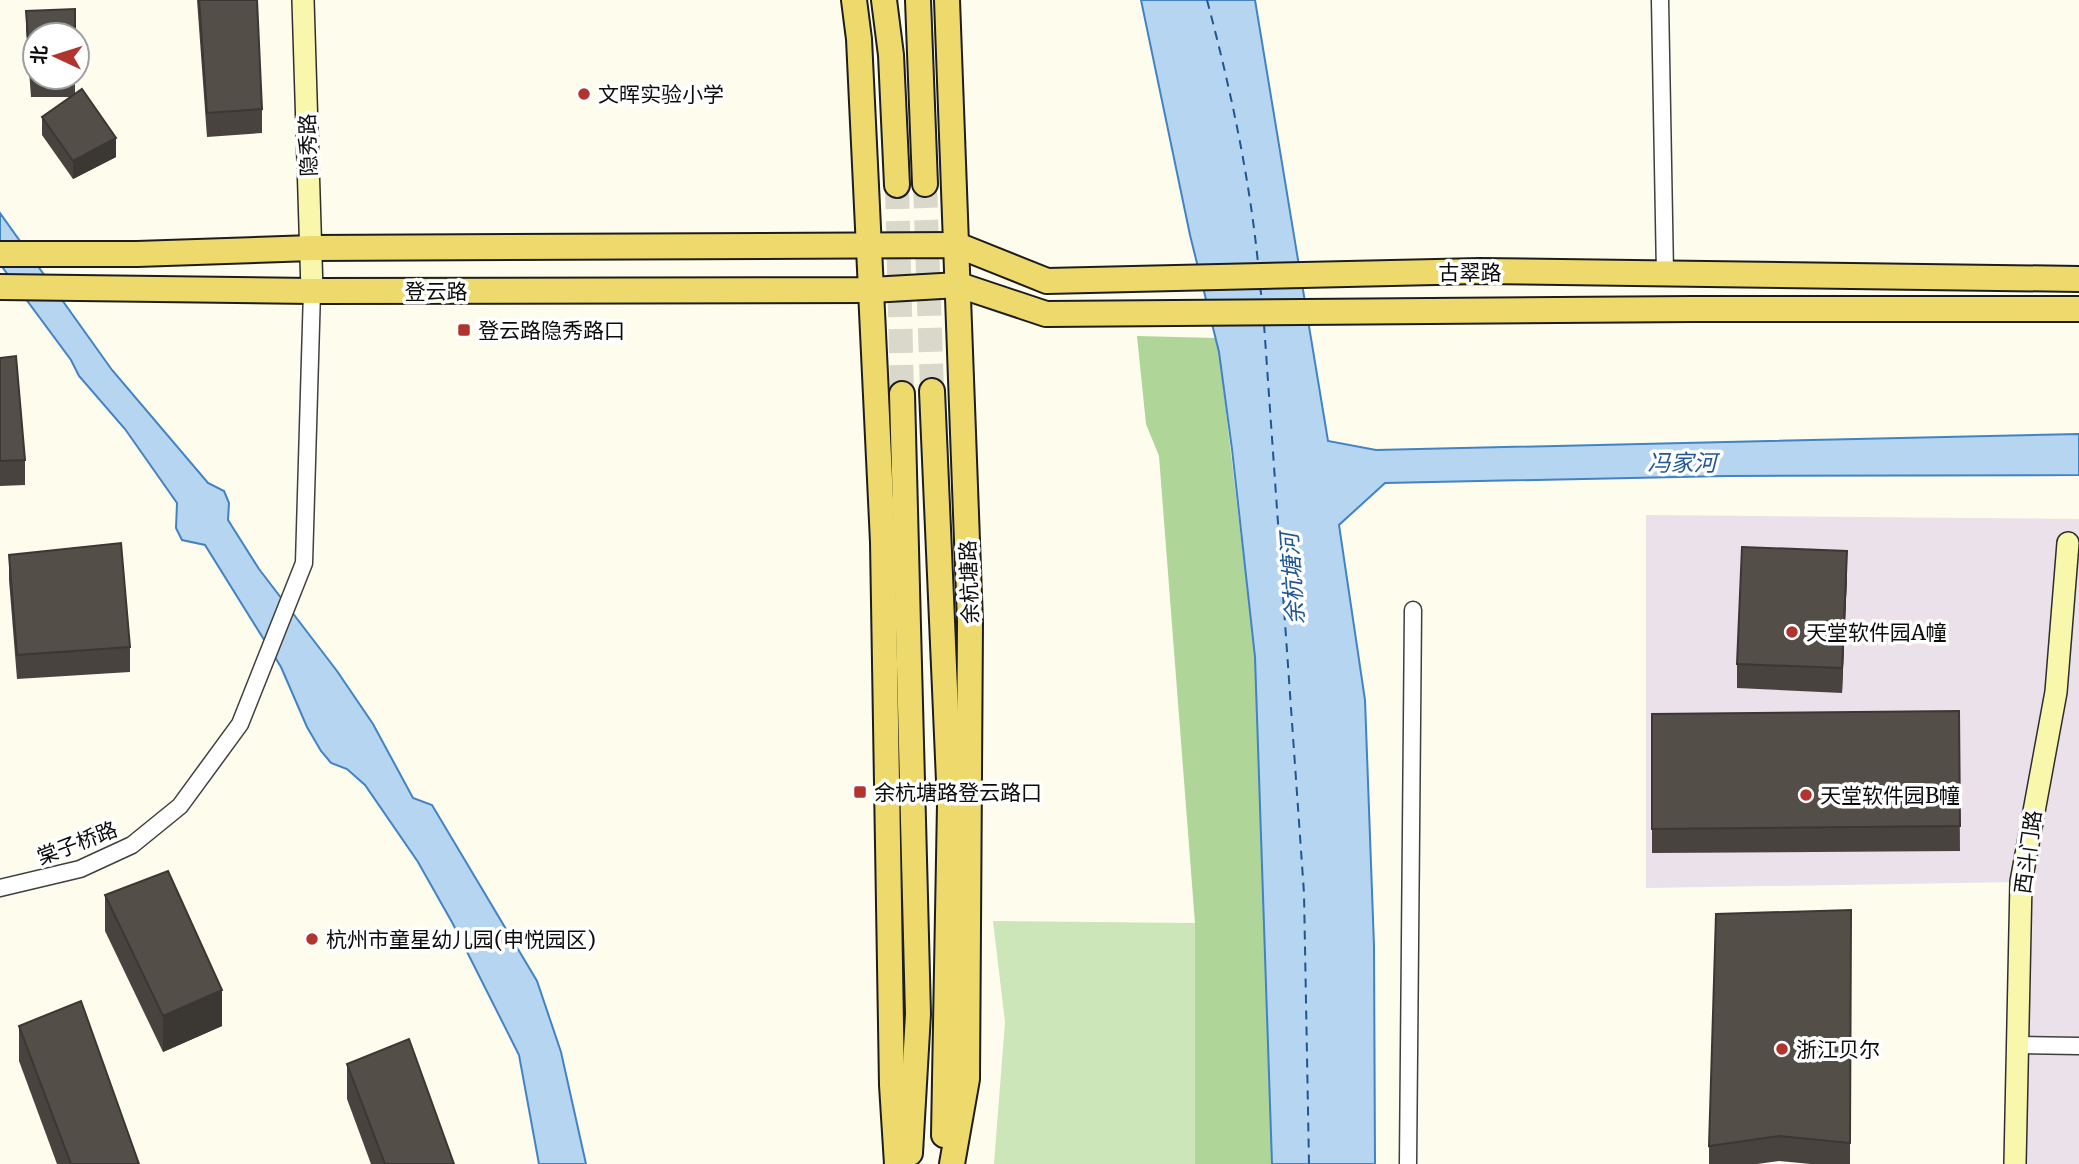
<svg xmlns="http://www.w3.org/2000/svg" width="2079" height="1164" font-family="Merriweather,'Noto Sans SC',serif">
<style>
.industrial{fill:#eae1ea}
.green{fill:#cce5b9}
.forest{fill:#afd599}
.water{fill:#b5d5f1;stroke:#4183c3;stroke-width:2}
.lines{fill:none;stroke-linecap:round;stroke-linejoin:round}
.ferry{stroke:#1f5694;stroke-width:2;stroke-dasharray:9 7;stroke-linecap:butt}
.primary-tunnel{stroke:#dad8ca;stroke-width:24;stroke-dasharray:24 12;stroke-linecap:butt}
.street-casing{stroke:#3f3f3f;stroke-width:19}
.secondary-casing{stroke:#2e2e2e;stroke-width:24}
.primary-casing{stroke:#1d1d1d;stroke-width:28}
.street{stroke:#fff;stroke-width:16}
.secondary{stroke:#f9f7ac;stroke-width:21}
.primary{stroke:#eeda6c;stroke-width:24}
.wall{fill:#48433f}
.shaded-wall{fill:#3b3733}
.building{fill:#544e49;stroke:#3b3733;stroke-width:2}
.poi-dot{fill:#b1342f;stroke:#fff;stroke-width:2.5}
.labels{text-anchor:middle;dominant-baseline:central;stroke-width:7;stroke-linejoin:round;paint-order:stroke}
.poi-label{font-size:21px;fill:#0c0c0c;stroke:#fff;text-anchor:start}
.street-label{font-size:21px;fill:#0c0c0c;stroke:#fff}
.water-label{font-size:23px;font-style:italic;fill:#1f5694;stroke:#fff}
</style>
<rect width="100%" height="100%" fill="#fefcec"/>
<!-- industrial -->
<polygon class="industrial" points="1646,515 2079,519 2079,1164 2014,1164 2021,882 1646,888"/>
<!-- green -->
<polygon class="green" points="993,921 1195,923 1195,1164 994,1164 1005,1022"/>
<!-- forest -->
<polygon class="forest" points="1137,336 1216,338 1219,352 1255,657 1272,1164 1195,1164 1195,923 1159,456 1146,424"/>
<!-- water -->
<g class="water">
<polygon points="1141,0 1255,0 1328,441 1376,450 2079,434 2079,475 1726,476 1385,483 1339,525 1365,700 1374,946 1375,1164 1272,1164 1255,657 1232,449 1219,352 1190,235"/>
<polygon points="0,213 112,370 208,483 224,491 229,503 228,520 259,569 337,671 373,724 413,798 432,805 537,981 561,1052 586,1164 539,1164 519,1055 453,924 418,862 365,785 347,769 331,763 321,751 307,727 281,667 205,545 182,540 176,528 177,503 125,429 79,376 71,360 0,264"/>
</g>
<g class="lines">
<!-- ferry -->
<g class="ferry">
<path d="M1207 0C1230 87 1249 174 1258 263"/>
<polyline points="1260,286 1262,301"/>
<polyline points="1264,324 1304,893 1309,1164"/>
</g>
<!-- primary-tunnel -->
<g class="primary-tunnel">
<polyline points="925,184 932,391"/>
<polyline points="897,185 902,394"/>
</g>
<defs>
<g id="street">
<polyline points="1660,0 1665,274"/>
<polyline points="0,888 80,869 132,845 180,806 240,724 304,563 312,291"/>
<polyline points="2017,1045 2079,1046"/>
<polyline points="1408,1164 1413,610"/>
</g>
<g id="secondary">
<polyline points="303,0 312,291"/>
<polyline points="2015,1164 2021,882 2056,692 2068,543"/>
</g>
<g id="primary">
<polyline points="854,0 859,39 883,542 892,1085 897,1164"/>
<polyline points="884,0 891,55 897,185"/>
<polyline points="918,0 925,184"/>
<polyline points="947,0 970,622 967,1079 952,1164"/>
<polyline points="0,254 137,254 312,248 957,245 1047,281 1480,271 2079,279"/>
<polyline points="0,287 312,291 871,290 959,285 1046,314 1692,309 2079,309"/>
<polyline points="932,391 950,804 944,1135"/>
<polyline points="902,394 918,1014 910,1153"/>
</g>
</defs>
<!-- street casing -->
<use href="#street" class="street-casing"/>
<!-- secondary casing -->
<use href="#secondary" class="secondary-casing"/>
<!-- primary casing -->
<use href="#primary" class="primary-casing"/>
<!-- street -->
<use href="#street" class="street"/>
<!-- secondary -->
<use href="#secondary" class="secondary"/>
<!-- primary -->
<use href="#primary" class="primary"/>
</g>
<!-- wall -->
<g class="wall">
<polygon points="197,0 257,0 262,109 262,133 207,137"/>
<polygon points="26,11 75,77 75,94 116,157 73,179 42,135 42,117 71,97 31,97 26,30"/>
<polygon points="0,358 25,460 25,485 0,486"/>
<polygon points="9,555 130,647 130,672 17,679 9,580"/>
<polygon points="1847,576 1842,693 1737,688 1737,664"/>
<polygon points="1959,711 1960,851 1652,853 1652,714"/>
<polygon points="105,895 222,1026 163,1052 105,931"/>
<polygon points="1851,910 1850,1164 1811,1164 1779,1161 1757,1164 1709,1164 1709,1146"/>
<polygon points="19,1026 139,1164 57,1164 19,1061"/>
<polygon points="347,1064 454,1164 371,1164 347,1099"/>
</g>
<!-- shaded-wall -->
<g class="shaded-wall">
<polygon points="116,138 116,157 73,179 73,161"/>
<polygon points="1847,551 1847,576 1842,693 1842,668"/>
<polygon points="222,990 222,1026 163,1052 163,1016"/>
</g>
<!-- building -->
<g class="building">
<polygon points="199,0 257,0 262,109 207,113"/>
<polygon points="75,9 75,35 35,35 35,77 75,77 75,78 31,78 26,11"/>
<polygon points="82,89 116,138 73,161 42,117"/>
<polygon points="16,356 25,460 0,461 0,358"/>
<polygon points="121,543 130,647 17,655 9,555"/>
<polygon points="1742,547 1847,551 1842,668 1737,664"/>
<polygon points="1959,711 1960,826 1652,829 1652,714"/>
<polygon points="168,871 222,990 163,1016 105,895"/>
<polygon points="1851,910 1850,1143 1779,1136 1709,1146 1716,914"/>
<polygon points="81,1001 139,1164 71,1164 19,1026"/>
<polygon points="409,1039 454,1164 385,1164 347,1064"/>
</g>
<!-- markers -->
<g class="poi-dot">
<circle cx="584" cy="94" r="7"/>
<rect x="457" y="323" width="14" height="14" rx="3.5"/>
<circle cx="1792" cy="632" r="7"/>
<rect x="853" y="785" width="14" height="14" rx="3.5"/>
<circle cx="1806" cy="795" r="7"/>
<circle cx="312" cy="939" r="7"/>
<circle cx="1782" cy="1049" r="7"/>
</g>
<g class="labels">
<!-- poi labels -->
<g class="poi-label">
<text x="598" y="94">文晖实验小学</text>
<text x="478" y="330">登云路隐秀路口</text>
<text x="1806" y="632">天堂软件园A幢</text>
<text x="874" y="792">余杭塘路登云路口</text>
<text x="1820" y="795">天堂软件园B幢</text>
<text x="326" y="939">杭州市童星幼儿园(申悦园区)</text>
<text x="1796" y="1049">浙江贝尔</text>
</g>
<!-- street labels -->
<g class="street-label">
<text transform="translate(308 145) rotate(-92)">隐秀路</text>
<text x="1470" y="272">古翠路</text>
<text x="436" y="291">登云路</text>
<text transform="translate(969 582) rotate(-92)">余杭塘路</text>
<text transform="translate(77 843) rotate(-21)">棠子桥路</text>
<text transform="translate(2028 852) rotate(-82)">西斗门路</text>
</g>
<!-- water labels -->
<g class="water-label">
<text x="1682" y="462">冯家河</text>
<text transform="translate(1292 579) rotate(-94)">余杭塘河</text>
</g>
</g>
<!-- north arrow -->
<g transform="translate(56 56) rotate(274)"><circle r="33" fill="#ffffff" stroke="#9e9e9e" stroke-width="2"/>
<path d="M0-5L12 26L0 18L-12 26Z" fill="#b1342f"/>
<text y="-10" font-size="19" font-weight="bold" text-anchor="middle" fill="#0c0c0c">北</text>
</g>
</svg>
